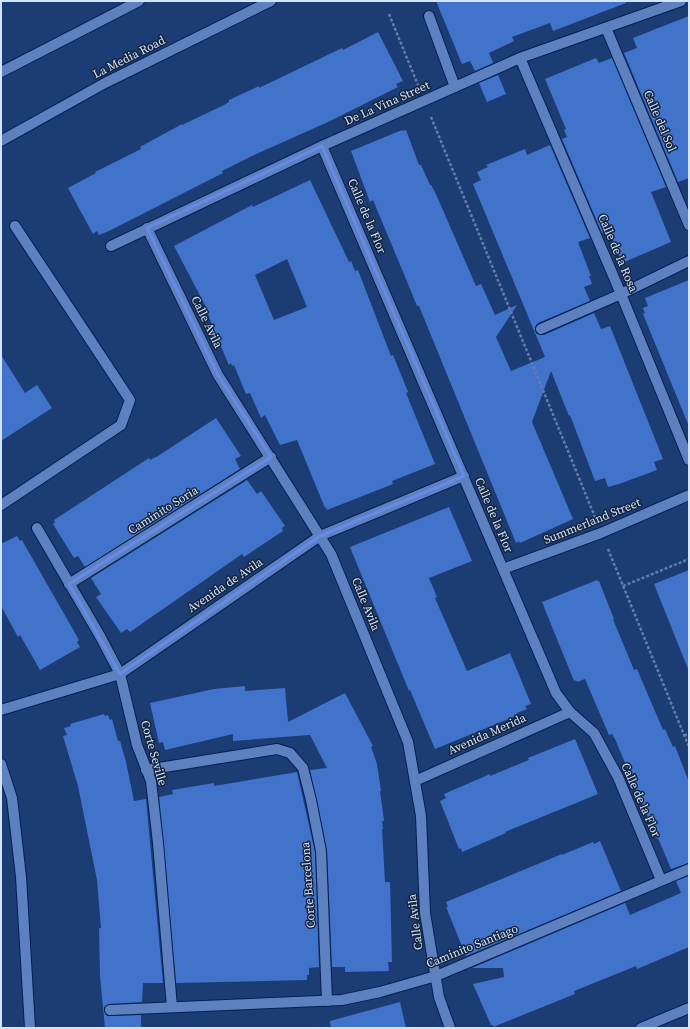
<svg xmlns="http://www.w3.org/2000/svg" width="690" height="1029" font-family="'Source Serif 4',serif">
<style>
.building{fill:#4173ca;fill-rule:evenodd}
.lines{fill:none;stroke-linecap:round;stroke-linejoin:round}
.lane-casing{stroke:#032056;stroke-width:12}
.street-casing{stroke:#032056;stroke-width:12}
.secondary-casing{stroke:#032056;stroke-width:12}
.path{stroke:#637daa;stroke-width:2.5;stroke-dasharray:3 2;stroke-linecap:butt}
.lane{stroke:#5d81bf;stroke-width:10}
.street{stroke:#5d81bf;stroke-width:10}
.secondary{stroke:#5d81bf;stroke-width:10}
.marked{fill:none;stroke:#668ae8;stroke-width:3;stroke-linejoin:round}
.labels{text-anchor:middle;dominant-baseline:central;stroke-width:3;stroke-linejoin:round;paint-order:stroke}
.street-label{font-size:12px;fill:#d3e4ff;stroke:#16253e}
</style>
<rect width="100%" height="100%" fill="#1c3c74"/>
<!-- building -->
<g class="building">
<polygon points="436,1 626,1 626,3 553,31 550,23 512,37 514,41 489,53 493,63 475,71 470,61 462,64"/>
<polygon points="689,16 689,178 678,182 624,53 637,48 633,38"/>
<polygon points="378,32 403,81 396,84 398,87 328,122 252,156 222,171 223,173 109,231 99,235 97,231 93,234 68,188 96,173 95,172 141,149 140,147 182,124 182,125 224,105 229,102 229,100 259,86 259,88 342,48 343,50"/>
<polygon points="596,58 599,63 612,58 666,187 651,192 671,242 622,263 609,230 602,233 562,139 567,137 564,130 566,129 545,79"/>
<polygon points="498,75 506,94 487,102 479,83"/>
<polygon points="402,130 402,131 406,130 419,165 421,165 430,185 431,185 435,192 476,286 481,284 495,315 517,305 496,337 511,371 545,357 473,184 481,180 477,172 488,167 486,165 525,149 527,155 550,145 590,238 578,242 591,276 589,276 592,284 584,287 590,301 538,323 536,325 535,331 537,334 544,335 594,313 601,329 610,326 663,459 654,462 657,470 619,484 608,487 605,478 595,481 570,415 569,416 551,371 532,422 573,519 520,543 519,541 516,543 419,306 417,306 406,279 373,200 370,202 351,151"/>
<path d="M310 180 349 262 351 261 355 271 358 270 391 356 393 355 408 392 406 393 435 464 392 481 393 484 327 510 326 507 325 508 297 440 280 445 265 415 261 418 250 393 246 394 234 365 232 366 231 363 229 365 213 328 205 305 174 246 252 205 253 207ZM287 259 307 307 274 320 255 275Z"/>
<polygon points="689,280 689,424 688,424 643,314 645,313 643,308 648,306 645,298"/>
<polygon points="1,355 25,393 37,385 52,408 1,441"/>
<polygon points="216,418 241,456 235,459 240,469 85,567 78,556 74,558 53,524 55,522 54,520 149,458 150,460 158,456"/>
<polygon points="247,480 257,494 261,491 285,526 282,528 283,531 244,557 242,554 130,632 127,629 121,633 96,597 101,594 91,578"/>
<polygon points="449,507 472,561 429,578 437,597 435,598 467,671 510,653 531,704 525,706 527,709 517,713 518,715 435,749 410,690 409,691 350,547"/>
<polygon points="17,536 20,541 22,540 23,542 79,640 77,642 80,647 40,670 20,635 18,637 1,606 1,544"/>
<polygon points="689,570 689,669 688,669 654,584"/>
<polygon points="597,580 597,581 599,581 614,619 613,619 615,624 634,670 637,669 663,730 665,729 673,747 675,746 689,782 689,863 671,869 658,838 657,839 615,739 612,734 609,735 585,679 577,682 576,680 574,681 542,602"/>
<polygon points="245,686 245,691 285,688 288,722 345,693 373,746 371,747 377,764 381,791 380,791 384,821 382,821 383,829 382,829 385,882 390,882 392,962 388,962 389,971 345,972 345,967 332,967 327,851 310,770 327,768 310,735 233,741 233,734 165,750 163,742 159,743 150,703 214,689"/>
<polygon points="104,714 105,716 108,715 110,720 112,719 118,741 120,741 126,762 134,801 146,799 163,983 143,983 142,1002 109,1004 104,1007 104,1011 107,1016 110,1016 141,1015 141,1028 105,1028 100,976 99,928 101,928 97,880 78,786 63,736 67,735 64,728 71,726 70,724"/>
<polygon points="575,739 598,794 505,832 506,833 462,852 461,848 459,849 440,801 446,798 444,794 490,774 490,776 529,760 528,758"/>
<polygon points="297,772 315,852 319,967 309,968 309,975 307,975 307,980 176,983 159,797 173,794 172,790 214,783 214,786"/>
<polygon points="600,841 621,891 466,956 446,907 448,907 446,902 562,854 562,855 593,842 594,844"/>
<polygon points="689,876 689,947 637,969 636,966 574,991 575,994 493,1027 493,1025 491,1025 473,984 504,977 503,968 472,968 625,903 630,915 681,893 676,881"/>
<polygon points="400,1002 406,1028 331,1028 330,1021"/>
</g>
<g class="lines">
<defs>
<g id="lane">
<polyline points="429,16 455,87"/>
<polyline points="1,505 121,425 130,400 15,226"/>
</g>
<g id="street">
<polyline points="606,28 689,225"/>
<polyline points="520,58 621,294 689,460"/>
<polyline points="322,146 556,693 570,712 594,733 618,777 661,880"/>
<polyline points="147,228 218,375 331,554 408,742 421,816 425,913 439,997 450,1028"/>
<polyline points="111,246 322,146 520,58 681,1"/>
<polyline points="541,329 621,294 689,261"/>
<polyline points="37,528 100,636 120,674 137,745 151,781 158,843 172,1007"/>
<polyline points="503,569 601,533 689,495"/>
<polyline points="69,584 271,457"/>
<polyline points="1,710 120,674 320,536 464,476"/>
<polyline points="146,770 277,749 290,753 303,768 311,800 321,851 327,1001"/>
<polyline points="415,781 570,712"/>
<polyline points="110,1010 342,1000 380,992 436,976 689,869"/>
</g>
<g id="secondary">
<polyline points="1,72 139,1"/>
<polyline points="1,141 105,83 271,1"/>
<polyline points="1,764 12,798 21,877 30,1028"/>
<polyline points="641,1028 689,1008"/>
</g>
</defs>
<!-- lane casing -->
<use href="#lane" class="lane-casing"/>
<!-- street casing -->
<use href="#street" class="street-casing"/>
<!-- secondary casing -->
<use href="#secondary" class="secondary-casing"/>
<!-- path -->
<g class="path">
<polyline points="389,14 418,85"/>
<polyline points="431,117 595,517"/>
<polyline points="608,549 689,747"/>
<polyline points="623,586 689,559"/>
<polyline points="684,735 689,735"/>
</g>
<!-- lane -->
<use href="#lane" class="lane"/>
<!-- street -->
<use href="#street" class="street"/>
<!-- secondary -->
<use href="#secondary" class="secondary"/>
</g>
<!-- marked area -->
<path class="marked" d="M322 146 464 476 320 536 120 674 69 584 271 457 218 375 147 228Z"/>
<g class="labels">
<!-- street labels -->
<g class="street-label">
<text transform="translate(129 57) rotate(-27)">La Media Road</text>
<text transform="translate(387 103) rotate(-24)">De La Vina Street</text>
<text transform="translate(660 121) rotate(67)">Calle del Sol</text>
<text transform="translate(367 216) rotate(67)">Calle de la Flor</text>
<text transform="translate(618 253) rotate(67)">Calle de la Rosa</text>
<text transform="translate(207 322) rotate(64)">Calle Avila</text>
<text transform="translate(163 510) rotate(-32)">Caminito Soria</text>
<text transform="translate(494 515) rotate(67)">Calle de la Flor</text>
<text transform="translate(592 521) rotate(-22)">Summerland Street</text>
<text transform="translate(225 585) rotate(-34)">Avenida de Avila</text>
<text transform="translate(366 604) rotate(68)">Calle Avila</text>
<text transform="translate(487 734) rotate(-24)">Avenida Merida</text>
<text transform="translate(154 753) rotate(74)">Corte Seville</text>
<text transform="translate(641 800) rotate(66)">Calle de la Flor</text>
<text transform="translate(308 885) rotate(-94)">Corte Barcelona</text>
<text transform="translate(415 922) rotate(-97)">Calle Avila</text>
<text transform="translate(472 946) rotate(-22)">Caminito Santiago</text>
</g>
</g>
<!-- border -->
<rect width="690" height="1029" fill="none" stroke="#d3e4ff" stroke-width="4"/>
</svg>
